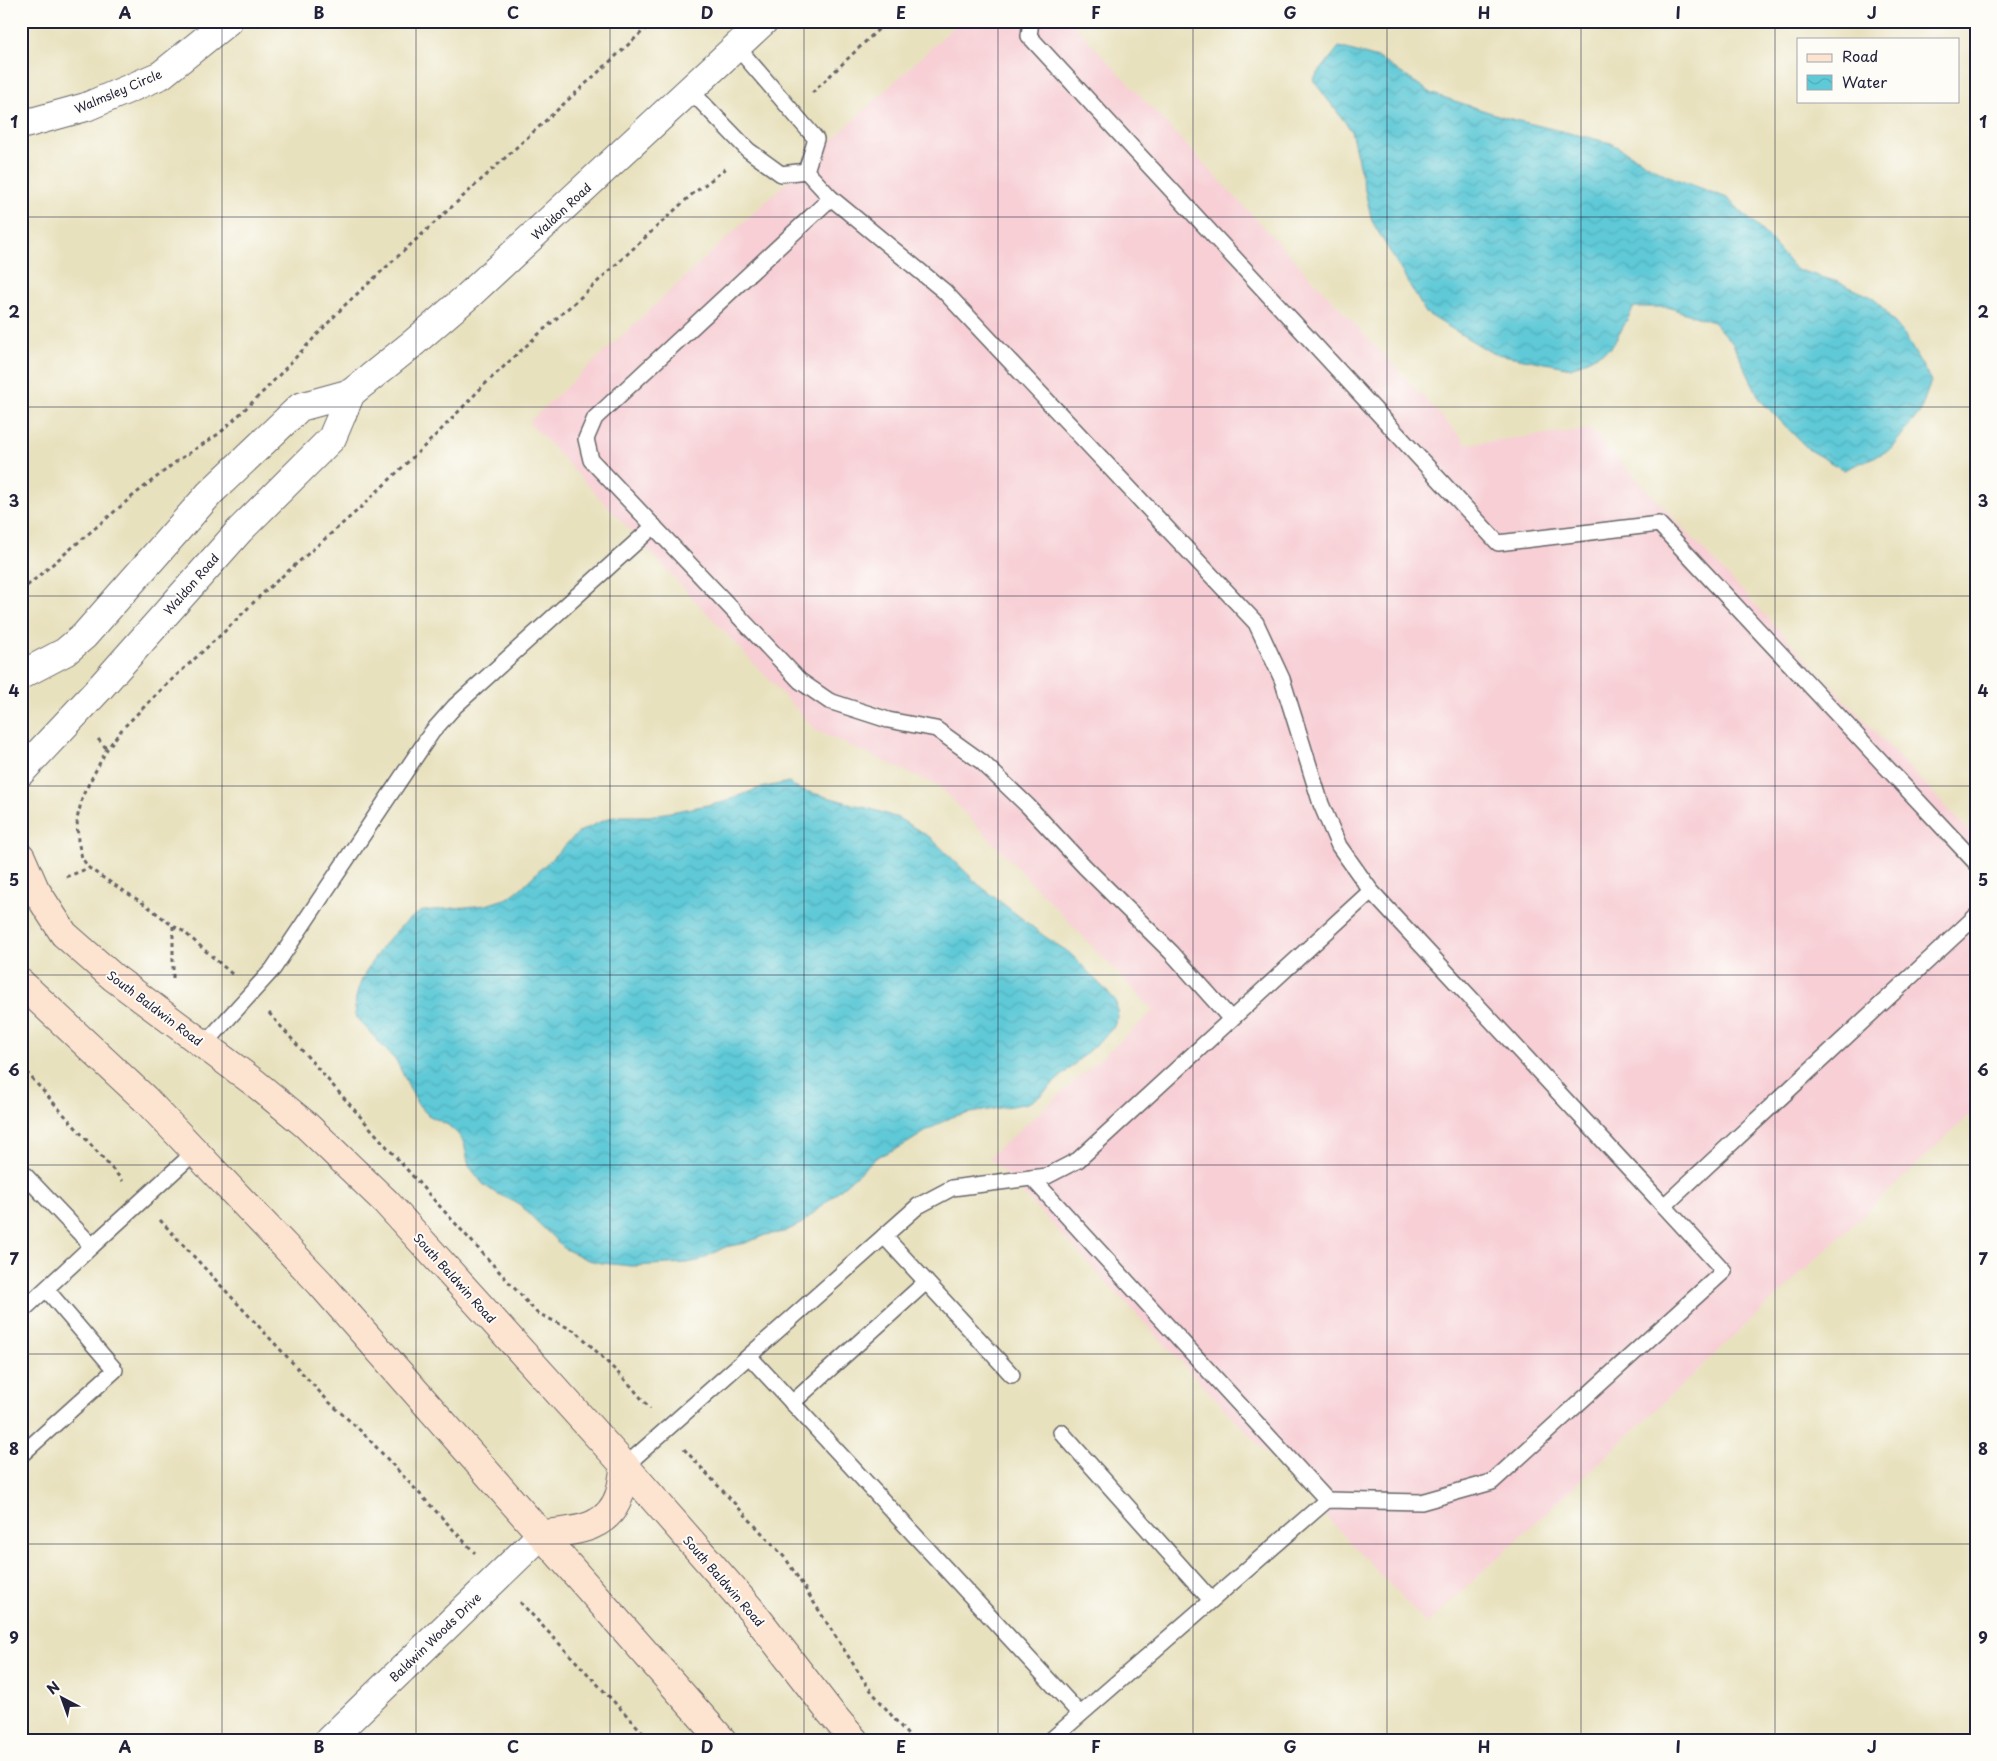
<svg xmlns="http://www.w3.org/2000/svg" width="1997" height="1761" font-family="'Playpen Sans',sans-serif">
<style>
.built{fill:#f7cfd5}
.water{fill:url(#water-waves);stroke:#407689}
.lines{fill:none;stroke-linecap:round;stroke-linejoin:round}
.service-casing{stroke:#676569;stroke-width:18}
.minor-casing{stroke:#676569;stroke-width:30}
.tertiary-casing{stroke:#676569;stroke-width:30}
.secondary-casing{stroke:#676569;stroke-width:30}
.path{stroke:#676569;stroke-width:3;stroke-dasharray:4 4;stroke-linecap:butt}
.service{stroke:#fff;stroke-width:15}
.minor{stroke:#fff;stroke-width:28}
.tertiary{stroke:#fff;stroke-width:28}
.secondary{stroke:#fde4d0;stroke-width:28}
.grid{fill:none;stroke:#22223b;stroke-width:1;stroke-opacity:0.55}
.labels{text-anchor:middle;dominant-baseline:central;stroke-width:4;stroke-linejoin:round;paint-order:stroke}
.street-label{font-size:12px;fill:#22223b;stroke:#fdfcf7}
.neatline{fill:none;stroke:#22223b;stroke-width:2}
.grid-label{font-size:16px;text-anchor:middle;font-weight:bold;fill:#22223b}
</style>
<defs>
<pattern id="water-waves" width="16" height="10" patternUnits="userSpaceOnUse" patternTransform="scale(1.25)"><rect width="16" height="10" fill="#5ec9d7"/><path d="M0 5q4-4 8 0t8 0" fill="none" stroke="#51acb9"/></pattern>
</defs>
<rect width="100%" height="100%" fill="#fdfcf7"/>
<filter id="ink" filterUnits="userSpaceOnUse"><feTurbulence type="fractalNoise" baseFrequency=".02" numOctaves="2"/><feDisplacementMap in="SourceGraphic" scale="10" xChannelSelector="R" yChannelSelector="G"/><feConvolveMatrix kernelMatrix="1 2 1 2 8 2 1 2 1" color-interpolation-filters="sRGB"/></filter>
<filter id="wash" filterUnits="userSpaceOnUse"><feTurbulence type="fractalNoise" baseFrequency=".0096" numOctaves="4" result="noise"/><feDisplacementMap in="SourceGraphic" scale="20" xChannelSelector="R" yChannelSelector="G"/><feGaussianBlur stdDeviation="1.12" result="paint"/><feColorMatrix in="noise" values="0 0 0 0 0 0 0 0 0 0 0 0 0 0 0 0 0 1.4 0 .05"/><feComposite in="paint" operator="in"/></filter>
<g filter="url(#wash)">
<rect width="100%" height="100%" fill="#e8e1be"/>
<!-- built -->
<polygon class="built" points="960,21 1070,21 1467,444 1590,429 1976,839 1976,1109 1427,1624 989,1157 1154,1011 939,786 817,731 529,422"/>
<!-- water -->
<g class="water">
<polygon points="1339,47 1378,58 1433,94 1507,118 1611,143 1666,175 1727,198 1768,237 1795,269 1838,282 1874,298 1904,334 1931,381 1920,412 1890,450 1844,470 1809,450 1761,401 1733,344 1713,322 1667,307 1634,307 1612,347 1572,368 1492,353 1426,313 1372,221 1351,130 1313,80"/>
<path d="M789 782 798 789 874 810 898 818 931 838 979 885 1044 936 1070 953 1116 1001 1118 1017 1113 1028 1040 1096 1028 1103 954 1116 940 1123 904 1145 877 1157 802 1223 784 1232 765 1235 745 1243 725 1247 698 1261 686 1263 632 1266 602 1263 588 1260 565 1249 519 1204 494 1192 483 1184 469 1166 464 1143 458 1134 448 1125 428 1115 417 1103 397 1062 357 1018C345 986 395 923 423 911L486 905 508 898 520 889 579 832 609 818 620 816H649L724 802 757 789Z"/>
</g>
</g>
<g filter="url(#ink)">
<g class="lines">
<defs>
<g id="service">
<polyline points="1031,21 1029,36 1498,543 1659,524 1976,863"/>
<polyline points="690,90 748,150 781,174 806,171 816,139 737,47"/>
<polyline points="831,198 595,418 586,439 591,460 800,681 829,701 888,720 936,729 982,762 1028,806 1085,867 1171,952 1230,1018"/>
<polyline points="1371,891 1664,1206 1976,916"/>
<polyline points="204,1045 273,969 432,732 455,706 654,526"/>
<polyline points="21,1171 92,1246 196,1151"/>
<polyline points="1032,1178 1327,1500"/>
<polyline points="884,1236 1012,1375"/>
<polyline points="21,1312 92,1246"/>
<polyline points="749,1356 1080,1714"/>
<polyline points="792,1403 926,1282"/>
<polyline points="1061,1432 1211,1600"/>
<polyline points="21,1455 115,1370 46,1289"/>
<polyline points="625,1466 918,1206 952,1188 1047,1176 1078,1160 1371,891 1339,846 1321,804 1282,679 1256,623 944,291 831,198 806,171"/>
<polyline points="1051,1740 1327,1500 1421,1502 1492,1482 1724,1271 1664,1206"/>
</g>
<g id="minor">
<polyline points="21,125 86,107 161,75 228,21"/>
<polyline points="329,1740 542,1534"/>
</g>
<g id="tertiary">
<polyline points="21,675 65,652 84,636 210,493 300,407 351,393 411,345 468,296 764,21"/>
<polyline points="21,772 98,690 240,530 332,438 351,393"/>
</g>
<g id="secondary">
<polyline points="21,857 35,889 64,934 113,977 255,1083 306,1125 386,1202 625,1466 751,1610 830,1712 854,1740"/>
<polyline points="21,983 145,1099 320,1283 722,1740"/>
<path d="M542 1534C574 1531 609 1530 620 1493 622 1485 623 1475 625 1466"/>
</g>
</defs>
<!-- service casing -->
<use href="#service" class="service-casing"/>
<!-- minor casing -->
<use href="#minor" class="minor-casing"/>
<!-- tertiary casing -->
<use href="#tertiary" class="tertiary-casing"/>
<!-- secondary casing -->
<use href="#secondary" class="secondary-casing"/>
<!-- path -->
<g class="path">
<polyline points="812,93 887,21"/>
<polyline points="21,591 134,495 177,461 220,433 265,390 345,305 654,21"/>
<polyline points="98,739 107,749"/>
<polyline points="66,877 89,868"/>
<polyline points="173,926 173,980"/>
<polyline points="232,974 183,931 173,926 146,905 102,877 89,868 82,858 78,841 77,819 83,795 107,749 123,728 166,685 225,631 263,593 358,510 438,433 484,385 541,332 582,296 690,196 728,167"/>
<polyline points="269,1013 424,1189 537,1313 577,1332 631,1386 650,1409"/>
<polyline points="21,1066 123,1181"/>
<polyline points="160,1220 329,1402 364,1434 475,1553"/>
<polyline points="684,1449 786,1559 868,1687 912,1740"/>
<polyline points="520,1602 650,1740"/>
</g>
<!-- service -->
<use href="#service" class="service"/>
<!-- minor -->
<use href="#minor" class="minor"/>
<!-- tertiary -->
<use href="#tertiary" class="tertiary"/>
<!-- secondary -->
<use href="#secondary" class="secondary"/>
</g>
</g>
<!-- grid -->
<path class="grid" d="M222 21V1740M416 21V1740M610 21V1740M804 21V1740M998 21V1740M1193 21V1740M1387 21V1740M1581 21V1740M1775 21V1740M21 217H1976M21 407H1976M21 596H1976M21 786H1976M21 975H1976M21 1165H1976M21 1354H1976M21 1544H1976"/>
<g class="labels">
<!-- street labels -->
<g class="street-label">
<text transform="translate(118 91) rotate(-23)">Walmsley Circle</text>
<text transform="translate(561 211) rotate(-43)">Waldon Road</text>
<text transform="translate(191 584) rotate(-49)">Waldon Road</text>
<text transform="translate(155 1008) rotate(37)">South Baldwin Road</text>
<text transform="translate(455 1278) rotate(48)">South Baldwin Road</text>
<text transform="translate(724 1581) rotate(49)">South Baldwin Road</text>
<text transform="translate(435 1637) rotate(-44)">Baldwin Woods Drive</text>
</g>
</g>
<!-- margin -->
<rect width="1997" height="1761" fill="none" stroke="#fdfcf7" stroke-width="55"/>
<!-- legend -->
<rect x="1797" y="38" width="162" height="65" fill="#fdfcf7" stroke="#a5a5ac"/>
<rect x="1807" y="54" width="25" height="8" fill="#fde4d0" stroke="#a5a5ac"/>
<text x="1842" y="62" font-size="15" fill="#22223b">Road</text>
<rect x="1807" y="75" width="25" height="15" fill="url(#water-waves)" stroke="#a5a5ac"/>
<text x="1842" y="88" font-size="15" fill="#22223b">Water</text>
<!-- north arrow -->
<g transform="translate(62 1698) rotate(319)" stroke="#fdfcf7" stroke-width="4" paint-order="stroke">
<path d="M0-4L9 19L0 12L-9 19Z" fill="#22223b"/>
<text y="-8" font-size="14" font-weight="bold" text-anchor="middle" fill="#22223b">N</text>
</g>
<rect x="28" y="28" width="1942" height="1706" class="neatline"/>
<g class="grid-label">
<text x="125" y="19">A</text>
<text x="319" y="19">B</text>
<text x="513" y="19">C</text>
<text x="707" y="19">D</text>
<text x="901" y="19">E</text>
<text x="1096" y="19">F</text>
<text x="1290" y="19">G</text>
<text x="1484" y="19">H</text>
<text x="1678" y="19">I</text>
<text x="1872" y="19">J</text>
<text x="14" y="128">1</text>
<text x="1983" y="128">1</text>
<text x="14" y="318">2</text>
<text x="1983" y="318">2</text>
<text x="14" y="507">3</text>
<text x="1983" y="507">3</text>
<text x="14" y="697">4</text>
<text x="1983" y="697">4</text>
<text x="14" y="886">5</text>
<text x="1983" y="886">5</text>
<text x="14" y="1076">6</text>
<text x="1983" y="1076">6</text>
<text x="14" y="1265">7</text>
<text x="1983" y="1265">7</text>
<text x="14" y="1455">8</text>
<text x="1983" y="1455">8</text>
<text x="14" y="1644">9</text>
<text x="1983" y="1644">9</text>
<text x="125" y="1753">A</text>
<text x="319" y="1753">B</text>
<text x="513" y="1753">C</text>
<text x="707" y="1753">D</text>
<text x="901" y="1753">E</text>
<text x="1096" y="1753">F</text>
<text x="1290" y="1753">G</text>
<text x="1484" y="1753">H</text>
<text x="1678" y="1753">I</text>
<text x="1872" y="1753">J</text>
</g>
</svg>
